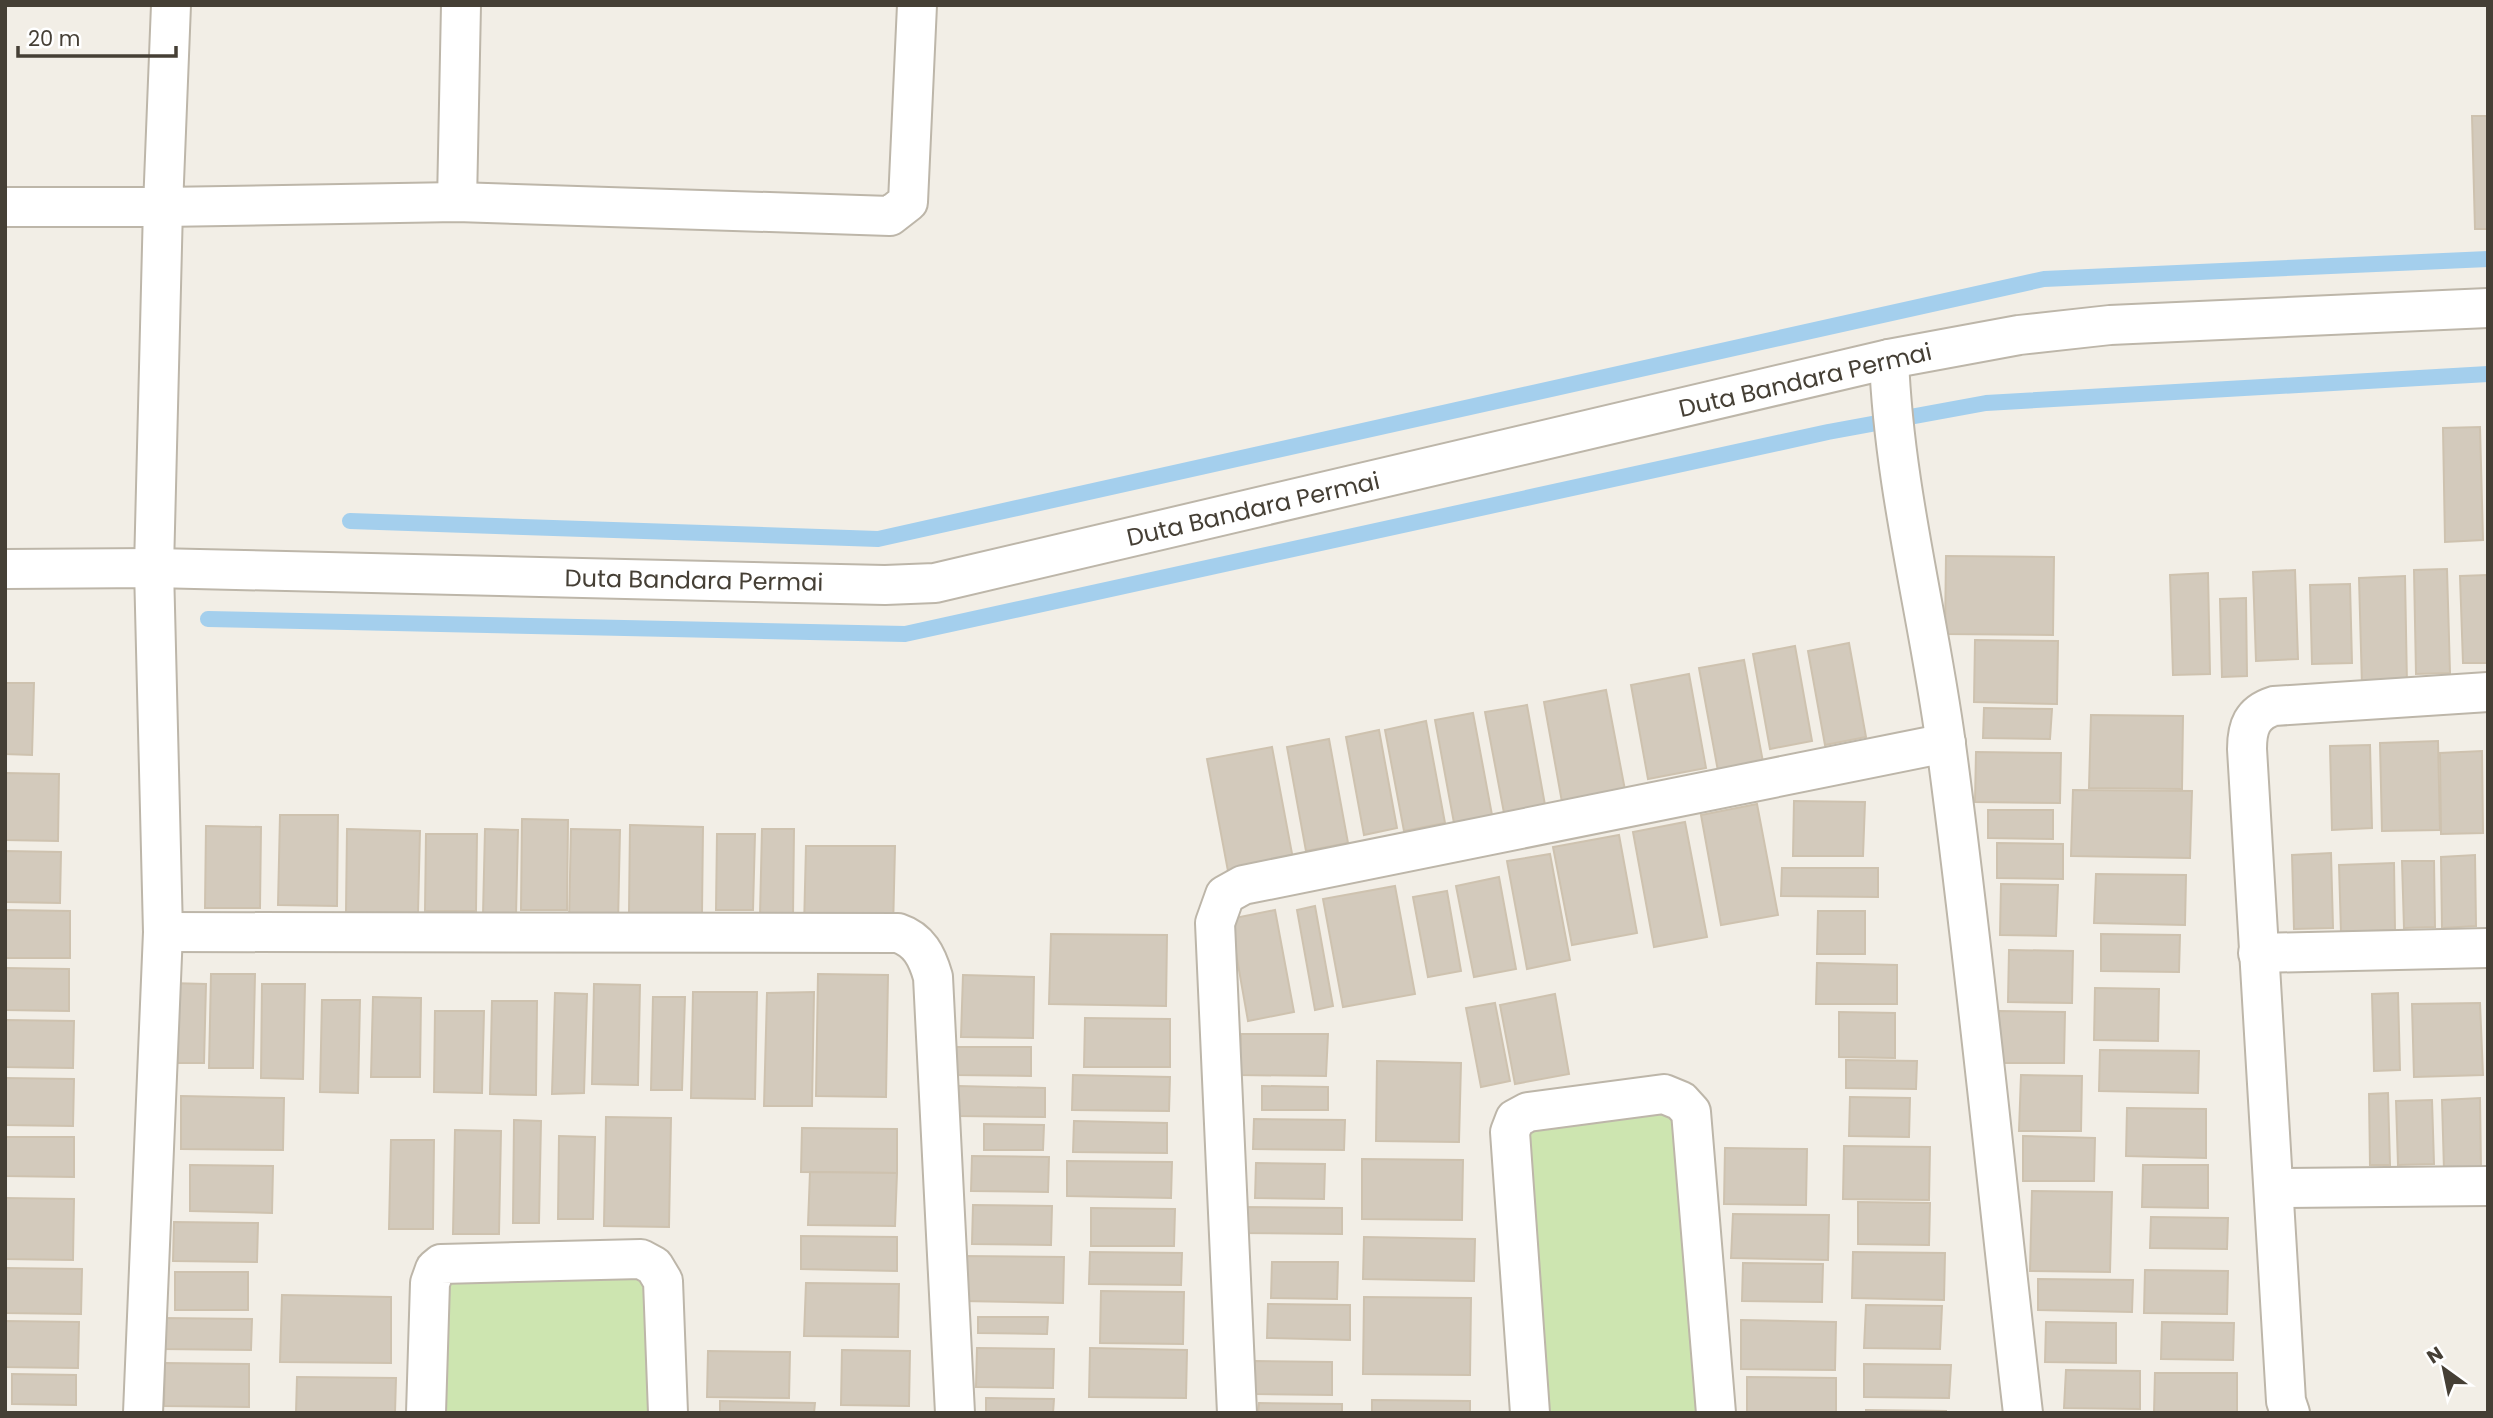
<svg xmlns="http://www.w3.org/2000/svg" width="2493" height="1418" font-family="Poppins,sans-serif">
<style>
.park{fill:#cde5b0}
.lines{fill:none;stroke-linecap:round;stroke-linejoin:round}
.stream{stroke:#a4cfed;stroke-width:16}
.building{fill:#d3cabc;stroke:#cec2af;stroke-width:2}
.minor-casing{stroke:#bdb6a9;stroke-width:42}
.minor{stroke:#fff;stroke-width:38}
.labels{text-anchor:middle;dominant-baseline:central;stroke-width:7;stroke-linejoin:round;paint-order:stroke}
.street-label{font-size:24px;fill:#453f35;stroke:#fff}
</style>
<rect width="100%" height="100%" fill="#f2eee6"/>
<!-- park -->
<g class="park">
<polygon points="1680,1109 1699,1413 1544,1413 1530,1118"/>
<polygon points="648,1274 650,1413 440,1413 438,1275"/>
</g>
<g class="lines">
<!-- stream -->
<g class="stream">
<polyline points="350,521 878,539 2044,279 2488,259"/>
<polyline points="208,619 905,634 1828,432 1986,403 2488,374"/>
</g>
</g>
<!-- building -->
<g class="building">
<polygon points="2472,116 2488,116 2488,229 2475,229"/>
<polygon points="2480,427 2483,540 2445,542 2443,428"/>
<polygon points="1946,556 2054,557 2053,635 1945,634"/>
<polygon points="2447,569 2450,673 2416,674 2414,570"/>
<polygon points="2295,570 2298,659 2256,661 2253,572"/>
<polygon points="2208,573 2210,674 2173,675 2170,575"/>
<polygon points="2487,575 2488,663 2463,663 2460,576"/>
<polygon points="2405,576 2407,685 2362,686 2359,578"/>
<polygon points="2350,584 2352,663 2312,664 2310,585"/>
<polygon points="2246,598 2247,676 2222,677 2220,599"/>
<polygon points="1975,640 2058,641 2057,704 1974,702"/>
<polygon points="1849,643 1866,737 1825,745 1808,651"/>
<polygon points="1795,646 1812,741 1770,749 1753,654"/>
<polygon points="1744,660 1763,762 1718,771 1699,668"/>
<polygon points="1689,674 1706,768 1648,779 1631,685"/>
<polygon points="5,683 34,683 32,755 5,754"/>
<polygon points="1606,690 1625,790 1562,802 1544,702"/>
<polygon points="1527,705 1545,805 1504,813 1485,712"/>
<polygon points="1984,708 2052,709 2050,739 1983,738"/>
<polygon points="1473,713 1492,815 1454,823 1435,720"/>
<polygon points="2091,715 2183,716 2182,789 2089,788"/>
<polygon points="1426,721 1445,823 1404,831 1385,730"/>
<polygon points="1379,730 1397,828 1364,835 1346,737"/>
<polygon points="1329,739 1348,843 1306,851 1287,747"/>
<polygon points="2438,741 2440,830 2382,831 2380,743"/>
<polygon points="2370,745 2372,828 2332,830 2330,746"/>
<polygon points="1272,747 1293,859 1228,871 1207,759"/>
<polygon points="2482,751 2483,833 2441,834 2440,753"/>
<polygon points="1976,752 2061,753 2060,803 1975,802"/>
<polygon points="5,773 59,774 58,841 5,840"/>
<polygon points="2073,790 2192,791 2190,858 2071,856"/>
<polygon points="1794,801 1865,802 1863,856 1793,856"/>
<polygon points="1757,804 1778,915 1721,925 1701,815"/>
<polygon points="1988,810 2053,810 2053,839 1988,838"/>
<polygon points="280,815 338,815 337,906 278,905"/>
<polygon points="522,819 568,820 567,910 521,910"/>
<polygon points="1685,822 1707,937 1654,947 1633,832"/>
<polygon points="630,825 703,827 702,913 629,913"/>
<polygon points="206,826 261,827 260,908 205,908"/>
<polygon points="347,829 420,831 418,913 346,912"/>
<polygon points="485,829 518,830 516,916 483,915"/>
<polygon points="571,829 620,830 618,923 569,922"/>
<polygon points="762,829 794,829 793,917 760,916"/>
<polygon points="426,834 477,834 476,911 425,911"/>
<polygon points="717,834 755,834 753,910 716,910"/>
<polygon points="1619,835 1637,933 1572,945 1553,847"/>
<polygon points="1997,843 2063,844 2063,879 1997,878"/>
<polygon points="806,846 895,846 893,930 804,928"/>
<polygon points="5,851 61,852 60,903 5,902"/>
<polygon points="2331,853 2333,928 2294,929 2292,855"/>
<polygon points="1550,854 1570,960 1527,969 1507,861"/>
<polygon points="2475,855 2476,926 2442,928 2441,857"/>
<polygon points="2402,861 2434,861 2435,927 2404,928"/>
<polygon points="2394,863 2395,930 2341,932 2339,865"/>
<polygon points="1782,868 1878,868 1878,897 1781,896"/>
<polygon points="2096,874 2186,875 2185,925 2094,923"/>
<polygon points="1499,877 1516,969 1474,977 1456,886"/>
<polygon points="2001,884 2058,885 2056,936 2000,935"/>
<polygon points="1395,886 1415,994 1343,1007 1323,899"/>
<polygon points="1447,891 1461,971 1428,977 1413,897"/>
<polygon points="1315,906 1333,1006 1315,1010 1297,910"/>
<polygon points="5,910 70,911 70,958 5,958"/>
<polygon points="1275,910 1294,1012 1248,1021 1230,919"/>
<polygon points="1818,911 1865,911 1865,954 1817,954"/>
<polygon points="1051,934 1167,935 1166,1006 1049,1004"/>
<polygon points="2101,934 2180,935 2179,972 2101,971"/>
<polygon points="2009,950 2073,951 2072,1003 2008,1002"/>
<polygon points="1817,963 1897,965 1897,1004 1816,1004"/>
<polygon points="5,968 69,969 69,1011 5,1010"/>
<polygon points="211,974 255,974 253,1068 209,1068"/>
<polygon points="818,974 888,975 886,1097 816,1096"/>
<polygon points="963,975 1034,977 1033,1038 961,1037"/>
<polygon points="169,983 206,984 204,1063 168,1063"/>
<polygon points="262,984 305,984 303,1079 261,1078"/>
<polygon points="594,984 640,985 638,1085 592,1084"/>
<polygon points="2095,988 2159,989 2158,1041 2094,1040"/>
<polygon points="693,992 757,992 755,1099 691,1098"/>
<polygon points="814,992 812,1106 764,1106 767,993"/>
<polygon points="555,993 587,994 584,1093 552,1094"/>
<polygon points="2398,993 2400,1070 2374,1071 2372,994"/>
<polygon points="1555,994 1569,1074 1515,1084 1500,1005"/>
<polygon points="373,997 421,998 420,1077 371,1077"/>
<polygon points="653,997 685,997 682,1090 651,1090"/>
<polygon points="322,1000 360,1000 358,1093 320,1092"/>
<polygon points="492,1001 537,1001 536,1095 490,1094"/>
<polygon points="1495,1003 1510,1081 1481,1087 1466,1008"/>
<polygon points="2480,1003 2483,1075 2414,1077 2412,1004"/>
<polygon points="435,1011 484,1011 482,1093 434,1092"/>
<polygon points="1999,1011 2065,1012 2064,1063 1998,1063"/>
<polygon points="1839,1012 1895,1013 1895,1058 1839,1057"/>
<polygon points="1085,1018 1170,1019 1170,1067 1084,1067"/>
<polygon points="5,1020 74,1021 73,1068 5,1067"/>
<polygon points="1241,1034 1328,1034 1326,1076 1239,1075"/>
<polygon points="956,1047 1031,1047 1031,1076 956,1075"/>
<polygon points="2100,1050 2199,1051 2198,1093 2099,1091"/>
<polygon points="1846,1060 1917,1061 1916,1089 1846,1088"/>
<polygon points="1377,1061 1461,1063 1459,1142 1376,1141"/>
<polygon points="1073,1075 1170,1077 1169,1111 1072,1110"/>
<polygon points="2021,1075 2082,1076 2081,1131 2019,1131"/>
<polygon points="5,1078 74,1079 73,1126 5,1125"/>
<polygon points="958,1086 1045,1088 1045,1117 958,1116"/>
<polygon points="1262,1086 1328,1087 1328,1110 1262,1110"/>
<polygon points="2388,1093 2390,1165 2370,1165 2369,1094"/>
<polygon points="181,1096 284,1098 283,1150 181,1149"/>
<polygon points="1850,1097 1910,1098 1909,1137 1849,1136"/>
<polygon points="2480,1098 2481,1169 2444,1170 2442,1100"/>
<polygon points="2432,1100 2434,1164 2398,1165 2396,1101"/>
<polygon points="2127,1108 2206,1109 2206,1158 2126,1156"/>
<polygon points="606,1117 671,1118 669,1227 604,1226"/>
<polygon points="1254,1119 1345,1120 1344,1150 1253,1149"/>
<polygon points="514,1120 541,1121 539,1223 513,1223"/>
<polygon points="1074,1121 1167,1123 1167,1153 1073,1152"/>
<polygon points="984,1124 1044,1125 1043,1150 984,1150"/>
<polygon points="802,1128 897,1129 897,1173 801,1172"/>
<polygon points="455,1130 501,1131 499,1234 453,1234"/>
<polygon points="559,1136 595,1137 593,1219 558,1219"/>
<polygon points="2023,1136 2095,1138 2094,1181 2023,1181"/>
<polygon points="5,1137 74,1137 74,1177 5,1176"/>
<polygon points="391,1140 434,1140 433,1229 389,1229"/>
<polygon points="1844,1146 1930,1147 1929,1200 1843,1199"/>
<polygon points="1725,1148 1807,1149 1806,1205 1724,1204"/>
<polygon points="972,1156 1049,1157 1048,1192 971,1191"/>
<polygon points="1362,1159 1463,1160 1462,1220 1362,1219"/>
<polygon points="1067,1161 1172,1162 1171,1198 1067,1196"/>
<polygon points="1256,1163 1325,1164 1324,1199 1255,1198"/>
<polygon points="190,1165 273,1166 272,1213 190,1211"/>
<polygon points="2143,1165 2208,1165 2208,1208 2142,1207"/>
<polygon points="810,1172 897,1173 895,1226 808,1225"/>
<polygon points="2032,1191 2112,1192 2110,1272 2030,1271"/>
<polygon points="5,1198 74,1199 73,1260 5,1259"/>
<polygon points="1858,1202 1930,1203 1929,1245 1858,1244"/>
<polygon points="973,1205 1052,1206 1051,1245 972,1244"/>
<polygon points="1240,1207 1342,1208 1342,1234 1239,1233"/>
<polygon points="1091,1208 1175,1209 1174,1246 1091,1246"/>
<polygon points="1733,1214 1829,1215 1828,1260 1731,1258"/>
<polygon points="2151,1217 2228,1218 2227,1249 2150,1248"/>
<polygon points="174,1222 258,1223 257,1262 173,1261"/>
<polygon points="801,1236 897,1237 897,1271 801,1269"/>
<polygon points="1364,1237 1475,1239 1474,1281 1363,1279"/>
<polygon points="1090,1252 1182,1253 1181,1285 1089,1284"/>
<polygon points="1853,1252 1945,1253 1944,1300 1852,1298"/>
<polygon points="963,1256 1064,1257 1063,1303 961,1301"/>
<polygon points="1272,1262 1338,1262 1337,1299 1271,1298"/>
<polygon points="1743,1263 1823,1264 1822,1302 1742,1301"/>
<polygon points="5,1268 82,1269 81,1314 5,1313"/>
<polygon points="2145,1270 2228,1271 2227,1314 2144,1313"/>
<rect x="175" y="1272" width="73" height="38"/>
<polygon points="2038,1279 2133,1280 2132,1312 2038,1310"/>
<polygon points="806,1283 899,1284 898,1337 804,1336"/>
<polygon points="1101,1291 1184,1292 1183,1344 1100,1343"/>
<polygon points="282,1295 391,1297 391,1363 280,1362"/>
<polygon points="1364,1297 1471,1298 1470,1375 1363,1374"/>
<polygon points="1268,1304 1350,1305 1350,1340 1267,1338"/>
<polygon points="1866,1305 1942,1306 1940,1349 1864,1348"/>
<polygon points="978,1317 1048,1317 1047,1334 978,1333"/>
<polygon points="163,1318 252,1319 251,1350 163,1349"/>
<polygon points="1741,1320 1836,1322 1835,1370 1741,1369"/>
<polygon points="5,1321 79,1322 78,1368 5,1367"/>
<polygon points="2046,1322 2116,1323 2116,1363 2045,1362"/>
<polygon points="2162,1322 2234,1323 2233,1360 2161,1359"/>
<polygon points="977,1348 1054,1349 1053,1388 976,1387"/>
<polygon points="1090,1348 1187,1350 1186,1398 1089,1397"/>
<polygon points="842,1350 910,1351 909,1406 841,1405"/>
<polygon points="708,1351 790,1352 789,1398 707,1397"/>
<polygon points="1255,1361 1332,1362 1332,1395 1255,1394"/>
<polygon points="165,1363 249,1364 249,1407 164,1406"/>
<polygon points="1864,1364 1951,1365 1949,1398 1864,1397"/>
<polygon points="2066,1370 2140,1371 2140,1409 2064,1408"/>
<polygon points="2155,1373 2237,1373 2237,1413 2154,1413"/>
<polygon points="12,1374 76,1375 76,1405 12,1404"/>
<polygon points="297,1377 396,1378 395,1413 296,1413"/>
<polygon points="1747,1377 1836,1378 1836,1413 1747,1413"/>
<polygon points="986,1398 1054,1399 1053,1413 986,1413"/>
<polygon points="1372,1400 1470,1401 1470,1413 1372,1413"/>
<polygon points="720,1401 815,1403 814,1413 720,1413"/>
<polygon points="1259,1403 1342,1404 1342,1413 1258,1413"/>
<polygon points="1866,1410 1946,1411 1946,1413 1866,1413"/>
</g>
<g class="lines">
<defs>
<g id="minor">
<polyline points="171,5 163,207 457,202 890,216 908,202 917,5"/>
<polyline points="457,202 461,5"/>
<polyline points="5,207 163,207 154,568 163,932 143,1413"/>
<path d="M1889 359C1894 489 1929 617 1946 745 1976 967 1997 1190 2023 1413"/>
<polyline points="5,569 154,568 885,585 935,583 1889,359 2019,335 2110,325 2488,308"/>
<path d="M163 932 898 933C919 940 927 956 933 977L955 1413"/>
<polyline points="2258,953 2488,948"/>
<polyline points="2274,1188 2488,1186"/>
<polyline points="426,1413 430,1283 435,1269 441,1264 641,1259 654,1266 663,1281 668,1413"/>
<polyline points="1237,1413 1215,923 1225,895 1243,885 1946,743"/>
<polyline points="1530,1413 1510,1132 1515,1119 1528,1112 1664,1094 1681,1101 1691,1112 1716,1413"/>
<path d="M2290 1413 2286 1401 2247 749C2247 727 2252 713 2274 706L2488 692"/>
</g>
</defs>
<!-- minor casing -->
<use href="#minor" class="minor-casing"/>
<!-- minor -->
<use href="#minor" class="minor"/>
</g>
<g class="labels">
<!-- street labels -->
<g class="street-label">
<text transform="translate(1805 380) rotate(-13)">Duta Bandara Permai</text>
<text transform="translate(1253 509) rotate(-13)">Duta Bandara Permai</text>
<text transform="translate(694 580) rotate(1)">Duta Bandara Permai</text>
</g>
</g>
<!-- border -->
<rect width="2493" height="1418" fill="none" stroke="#453f35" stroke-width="14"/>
<!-- north arrow -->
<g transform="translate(2444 1369) rotate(327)" stroke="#ffffff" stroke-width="5" paint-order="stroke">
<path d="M0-5L12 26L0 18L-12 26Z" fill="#453f35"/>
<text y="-10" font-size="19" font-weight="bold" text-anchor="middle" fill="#453f35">N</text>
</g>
<!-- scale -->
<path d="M18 46v10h158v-10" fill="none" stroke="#453f35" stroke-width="3.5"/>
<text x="28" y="46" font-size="21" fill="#453f35" stroke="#ffffff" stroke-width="5" paint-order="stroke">20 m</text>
</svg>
